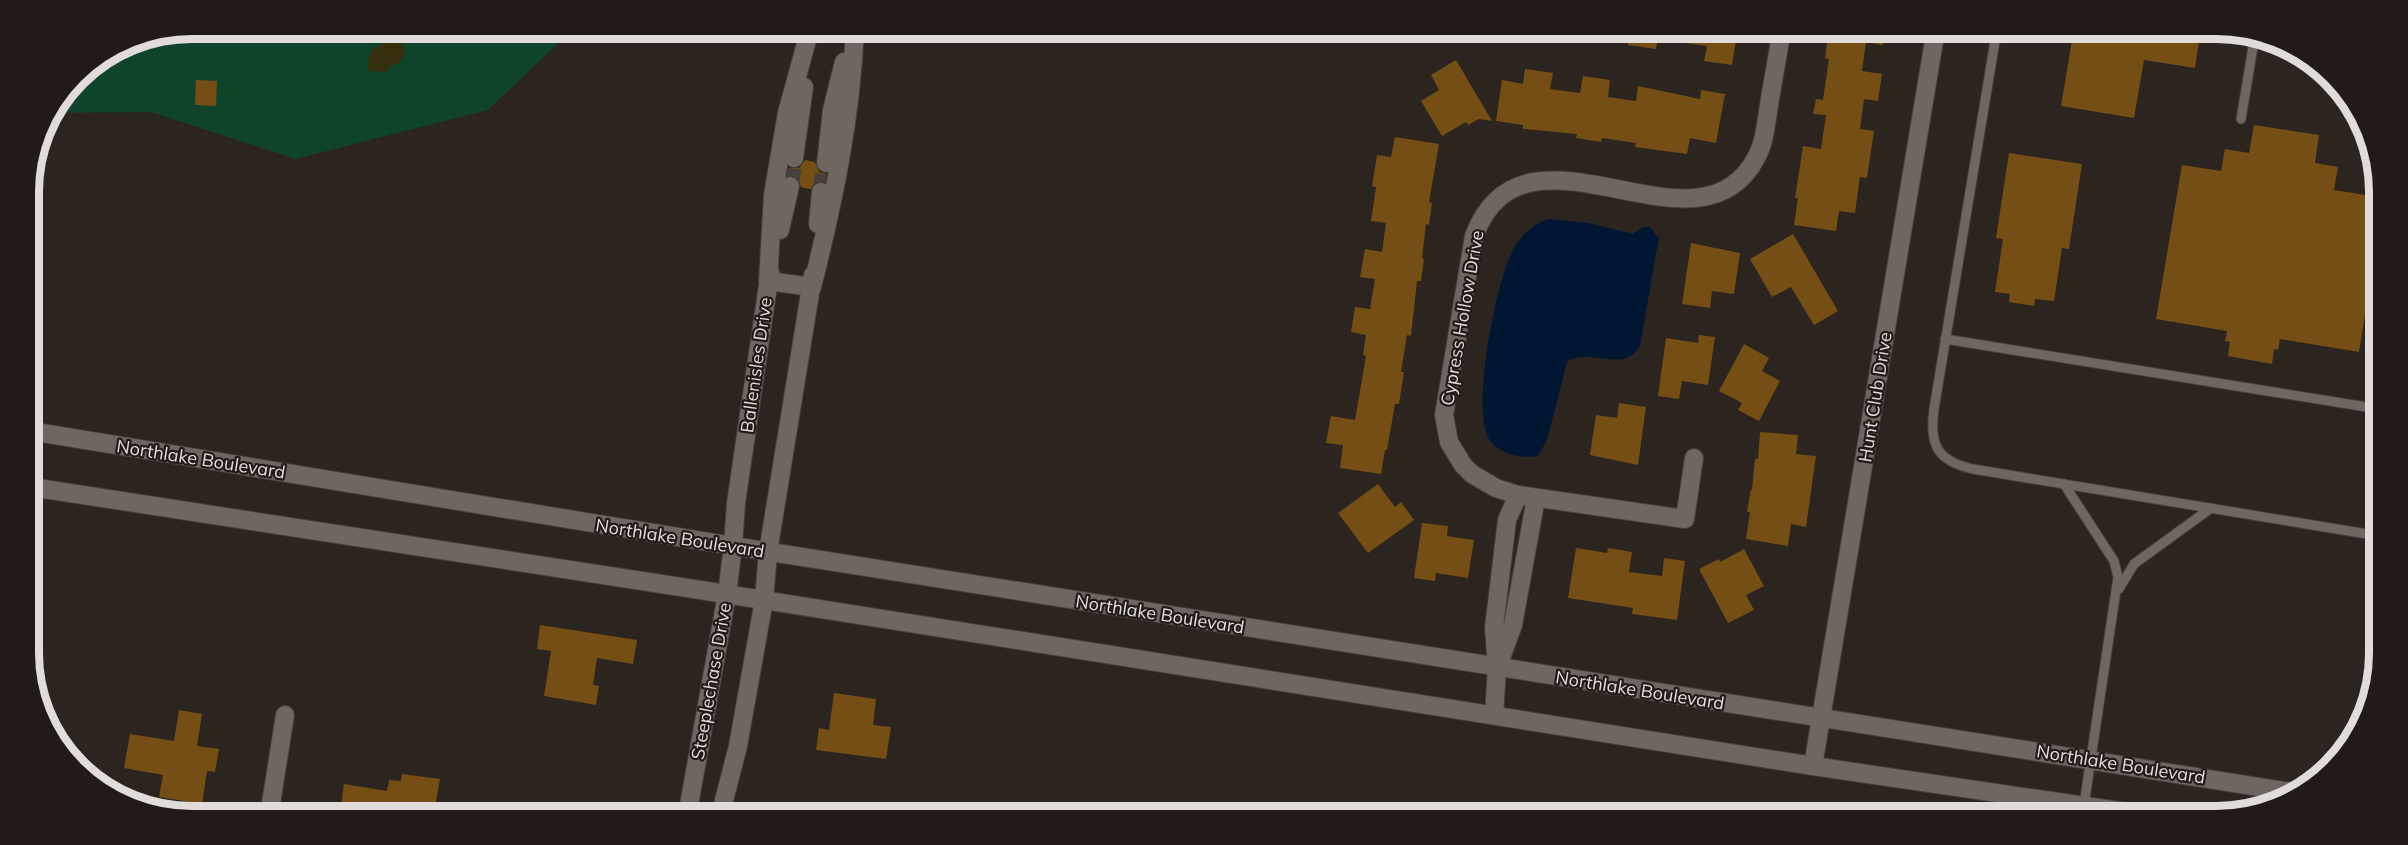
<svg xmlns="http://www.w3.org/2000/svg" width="2408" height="845" font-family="Mulish,sans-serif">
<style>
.green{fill:#0f442b}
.sand{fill:#352d0c}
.water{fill:#001633}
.building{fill:#754e15}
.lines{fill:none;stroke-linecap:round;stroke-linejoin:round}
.minor-tunnel{stroke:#46403b;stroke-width:18;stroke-dasharray:18 9;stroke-linecap:butt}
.service-casing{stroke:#453f3b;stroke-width:11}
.minor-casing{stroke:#453f3b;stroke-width:20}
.tertiary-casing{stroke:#453f3b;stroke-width:20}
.secondary-casing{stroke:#453f3b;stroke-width:20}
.service{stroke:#6f6661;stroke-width:9}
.minor{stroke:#6f6661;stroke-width:18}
.tertiary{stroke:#6f6661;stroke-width:18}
.secondary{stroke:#6f6661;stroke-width:18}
.labels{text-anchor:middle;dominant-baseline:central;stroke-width:4.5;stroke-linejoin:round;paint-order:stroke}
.street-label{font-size:18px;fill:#e1dcd9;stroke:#221a16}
.rim{fill:none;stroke:#e1dcd9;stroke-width:8}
</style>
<rect width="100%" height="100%" fill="#2b241f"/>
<!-- green -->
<polygon class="green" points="192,29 573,29 488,110 295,159 151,112 51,113 84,69 130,41"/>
<!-- sand -->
<polygon class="sand" points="385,36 394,37 402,43 405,54 399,63 391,65 386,72 369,71 368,61 373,48 382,45"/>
<!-- water -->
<path class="water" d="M1548 219 1588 223 1633 234 1643 227H1650L1660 240 1658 242 1640 346C1623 375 1590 346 1567 362L1547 440 1538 456C1521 459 1494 453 1487 435 1473 400 1496 281 1514 248 1522 234 1534 224 1548 219Z"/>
<!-- building -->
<g class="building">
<polygon points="1631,28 1659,28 1656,49 1628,45"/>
<polygon points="1689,28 1738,28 1732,65 1704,61 1707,46 1686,43"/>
<polygon points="1829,28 1886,28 1883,45 1866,42 1862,71 1882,74 1878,101 1864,99 1860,129 1874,131 1867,178 1860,177 1855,213 1839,211 1836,231 1794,225 1798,198 1795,198 1803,146 1821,149 1826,115 1813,114 1816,99 1823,100 1829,59 1825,58"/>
<polygon points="2074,28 2201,28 2195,68 2144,60 2134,118 2061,106"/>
<polygon points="1456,60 1492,121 1479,119 1468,125 1466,122 1442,136 1421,101 1439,90 1431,75"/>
<polygon points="1525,69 1553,73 1550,89 1580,93 1583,76 1610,80 1608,97 1636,101 1638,86 1700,99 1701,90 1725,94 1716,143 1690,138 1687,154 1635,147 1636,143 1602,138 1601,142 1576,138 1577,134 1523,129 1523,125 1496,121 1502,80 1523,84"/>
<polygon points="196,80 217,81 216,106 195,105"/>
<polygon points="2254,125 2319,135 2315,163 2338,167 2334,190 2378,197 2378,233 2375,250 2378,251 2378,279 2371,278 2359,352 2280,339 2278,350 2274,349 2272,364 2228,356 2230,342 2225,341 2227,331 2156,319 2182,165 2221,171 2225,149 2249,153"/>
<polygon points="1395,137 1439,144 1429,202 1432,203 1429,225 1426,224 1422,258 1424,259 1421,281 1417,281 1411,336 1407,335 1401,372 1404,372 1399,404 1395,404 1387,450 1385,450 1381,474 1340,468 1343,445 1326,443 1331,416 1355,420 1366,356 1363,355 1366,335 1351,332 1355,307 1370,309 1375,279 1360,277 1365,249 1382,252 1386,223 1371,221 1376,187 1372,186 1377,155 1391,157"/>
<polygon points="2009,153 2082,164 2069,249 2062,248 2054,301 2035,299 2034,306 2009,302 2010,294 1995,292 2003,239 1996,238"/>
<polygon points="805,160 815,162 819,172 826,174 824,182 816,182 810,190 810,189 801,187 797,177 788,175 789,168 799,168"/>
<polygon points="1793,234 1838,311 1814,325 1791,287 1772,297 1750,259"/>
<polygon points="1691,243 1740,253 1734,294 1712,291 1710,308 1682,304"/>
<polygon points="1699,335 1715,337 1708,385 1682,381 1679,399 1658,396 1666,338 1698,343"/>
<polygon points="1744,344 1769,358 1762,371 1780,381 1759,421 1738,410 1742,403 1719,391"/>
<polygon points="1619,403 1646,407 1638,465 1590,455 1596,415 1617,418"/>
<polygon points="1760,432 1798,435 1796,454 1816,456 1806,527 1791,524 1788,546 1746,539 1750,512 1747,512 1751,489 1752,490 1755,459 1758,459"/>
<polygon points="1378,484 1395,507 1401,502 1414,520 1368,553 1338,513"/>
<polygon points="1422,523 1448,526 1447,536 1474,540 1468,578 1436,573 1435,581 1414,578"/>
<polygon points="1576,548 1607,553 1608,548 1632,552 1629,572 1662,576 1664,558 1685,561 1677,620 1632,614 1633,608 1568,598"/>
<polygon points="1744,549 1764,586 1746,595 1754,610 1728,623 1699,569 1719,559 1720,562"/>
<polygon points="540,625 637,640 633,664 597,658 593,685 599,686 596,705 544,696 551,651 537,649"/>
<polygon points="834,693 876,699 873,725 891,727 886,759 816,750 819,728 829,730"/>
<polygon points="179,710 202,714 197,746 219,749 215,772 207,771 202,804 159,797 163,775 124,768 130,734 174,741"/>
<polygon points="402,774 440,779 435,807 409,803 407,816 357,816 358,809 341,806 344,784 387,791 389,780 401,781"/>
</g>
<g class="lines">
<!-- minor-tunnel -->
<g class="minor-tunnel">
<polyline points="790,186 794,158"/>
<polyline points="821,192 826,163"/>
</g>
<defs>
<g id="service">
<path d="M1997 29 1934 409C1929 445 1937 461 1973 469L2379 536"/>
<polyline points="2241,119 2255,35"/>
<polyline points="1945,339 2379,409"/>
<polyline points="2064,484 2114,561 2118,577 2084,805 2085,816"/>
<polyline points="2119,589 2134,564 2211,508"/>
</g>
<g id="minor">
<path d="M810 29 787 113 773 195 768 281 812 287C834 200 851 118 855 29"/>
<polyline points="794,158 804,87"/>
<polyline points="826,163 832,110 844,62"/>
<polyline points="818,224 821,192"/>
<polyline points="780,230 790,186"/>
<path d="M1694 458 1685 519 1518 495 1496 488 1472 474 1463 465 1449 442 1444 415 1474 236C1525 101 1697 269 1756 158 1765 142 1766 123 1769 105 1773 80 1778 54 1782 29"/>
<polyline points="733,546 736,503 770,272"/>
<polyline points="768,552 813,275"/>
<polyline points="1499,663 1513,625 1536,498"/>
<polyline points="1494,715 1497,667 1494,628 1507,520 1518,495"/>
<polyline points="1813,766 1936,29"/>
<polyline points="269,816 285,715"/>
</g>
<g id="tertiary">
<polyline points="687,816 727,594 733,546"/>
<polyline points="720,816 738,746 764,600 768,552"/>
</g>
<g id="secondary">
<polyline points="30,431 733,546 2291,792"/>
<polyline points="31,487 694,589 1813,766 2153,816"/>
</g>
</defs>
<!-- service casing -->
<use href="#service" class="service-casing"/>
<!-- minor casing -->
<use href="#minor" class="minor-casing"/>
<!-- tertiary casing -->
<use href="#tertiary" class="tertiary-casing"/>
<!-- secondary casing -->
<use href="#secondary" class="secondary-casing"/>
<!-- service -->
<use href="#service" class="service"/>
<!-- minor -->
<use href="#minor" class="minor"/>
<!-- tertiary -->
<use href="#tertiary" class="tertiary"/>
<!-- secondary -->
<use href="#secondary" class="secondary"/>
</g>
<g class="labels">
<!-- street labels -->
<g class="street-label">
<text transform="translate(1462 318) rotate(-80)">Cypress Hollow Drive</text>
<text transform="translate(756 365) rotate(-82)">Ballenisles Drive</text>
<text transform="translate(1875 397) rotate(-81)">Hunt Club Drive</text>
<text transform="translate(201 459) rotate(9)">Northlake Boulevard</text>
<text transform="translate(680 538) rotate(9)">Northlake Boulevard</text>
<text transform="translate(1160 614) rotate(9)">Northlake Boulevard</text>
<text transform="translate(711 681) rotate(-80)">Steeplechase Drive</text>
<text transform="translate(1640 690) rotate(9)">Northlake Boulevard</text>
<text transform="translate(2121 764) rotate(9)">Northlake Boulevard</text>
</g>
</g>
<!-- crop -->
<path d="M0 0H2408V845H0ZM192 39H2216A153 153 0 0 1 2369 192V653A153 153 0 0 1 2216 806H192A153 153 0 0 1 39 653V192A153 153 0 0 1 192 39Z" fill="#221a16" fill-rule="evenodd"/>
<path class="rim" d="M192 39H2216A153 153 0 0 1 2369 192V653A153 153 0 0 1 2216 806H192A153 153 0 0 1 39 653V192A153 153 0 0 1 192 39Z"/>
</svg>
